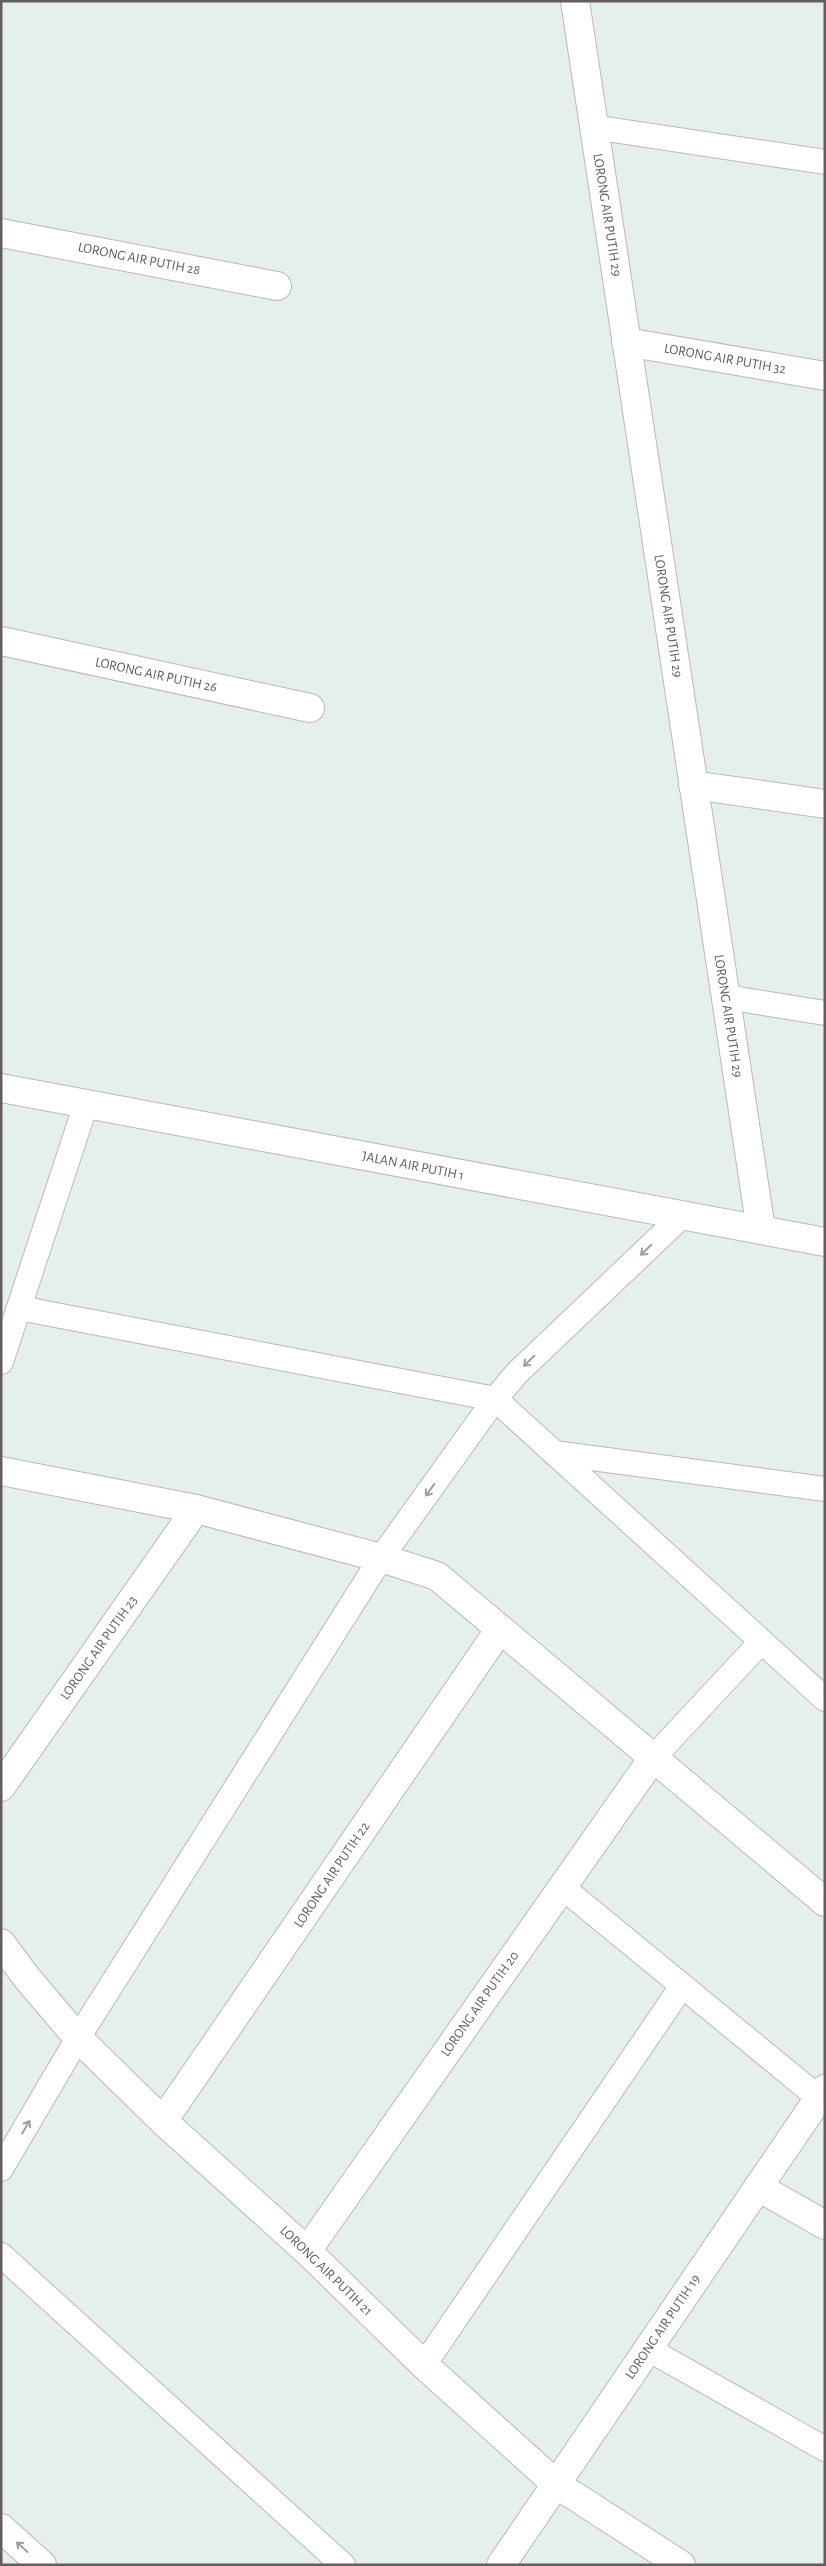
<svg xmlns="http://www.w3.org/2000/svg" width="826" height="2566" font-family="'Alegreya Sans',sans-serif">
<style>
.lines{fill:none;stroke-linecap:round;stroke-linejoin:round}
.service-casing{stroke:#beb7b9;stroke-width:26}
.minor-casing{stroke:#beb7b9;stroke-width:30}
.service{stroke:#fff;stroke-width:24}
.minor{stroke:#fff;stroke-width:28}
.oneway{stroke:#a39d9f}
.labels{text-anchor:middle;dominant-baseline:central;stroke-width:4.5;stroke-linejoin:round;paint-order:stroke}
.street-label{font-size:14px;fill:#655c5f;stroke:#fff}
</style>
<rect width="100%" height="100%" fill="#e4efee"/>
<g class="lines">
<defs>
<g id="service">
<polyline points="593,127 825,162"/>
<polyline points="726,997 825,1013"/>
<polyline points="19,1308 495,1399 825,1699"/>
<polyline points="1,1362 86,1104"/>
<polyline points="554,1453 825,1489"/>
<polyline points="653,1758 761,1642"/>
<polyline points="562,1887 819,2098"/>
<polyline points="1,2169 78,2038 381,1558 495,1399 517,1373 682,1216"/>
<polyline points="1,2255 343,2565"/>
<polyline points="648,2349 825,2449"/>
<polyline points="424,2365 682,1986"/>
</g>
<g id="minor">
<polyline points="575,1 761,1230"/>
<polyline points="1,233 277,286"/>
<polyline points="626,342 825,376"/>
<polyline points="1,641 310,708"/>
<polyline points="693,785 825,804"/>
<polyline points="1,1088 825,1242"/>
<polyline points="1,1471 196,1509 381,1558 437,1576 825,1902"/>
<polyline points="1,1787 196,1509"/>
<polyline points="1,1943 27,1978 78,2038 163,2121 307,2251 424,2365 556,2484 681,2565"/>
<polyline points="163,2121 500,1629"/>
<polyline points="758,2187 825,2225"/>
<polyline points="307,2251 653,1758"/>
<polyline points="1,2528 42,2565"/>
<polyline points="501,2565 825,2089"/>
</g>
</defs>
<!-- service casing -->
<use href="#service" class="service-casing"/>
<!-- minor casing -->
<use href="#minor" class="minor-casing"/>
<!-- service -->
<use href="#service" class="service"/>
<!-- minor -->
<use href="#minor" class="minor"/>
</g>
<!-- one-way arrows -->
<defs><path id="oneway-shaft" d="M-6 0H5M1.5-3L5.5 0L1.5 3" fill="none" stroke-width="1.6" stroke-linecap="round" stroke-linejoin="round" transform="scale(1.25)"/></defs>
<g class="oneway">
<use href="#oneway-shaft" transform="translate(646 1250) rotate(136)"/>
<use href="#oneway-shaft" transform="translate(529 1361) rotate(136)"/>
<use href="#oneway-shaft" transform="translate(430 1490) rotate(126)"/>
<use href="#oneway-shaft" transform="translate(26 2127) rotate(-60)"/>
<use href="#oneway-shaft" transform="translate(22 2547) rotate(-138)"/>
</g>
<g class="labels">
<!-- street labels -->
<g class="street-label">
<text transform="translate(607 215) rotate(81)">LORONG AIR PUTIH 29</text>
<text transform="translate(139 259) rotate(11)">LORONG AIR PUTIH 28</text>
<text transform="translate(725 359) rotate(10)">LORONG AIR PUTIH 32</text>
<text transform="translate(668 616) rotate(81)">LORONG AIR PUTIH 29</text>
<text transform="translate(156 675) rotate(12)">LORONG AIR PUTIH 26</text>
<text transform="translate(728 1016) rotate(81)">LORONG AIR PUTIH 29</text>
<text transform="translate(413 1166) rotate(11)">JALAN AIR PUTIH 1</text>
<text transform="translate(99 1648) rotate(-55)">LORONG AIR PUTIH 23</text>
<text transform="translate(332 1875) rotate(-56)">LORONG AIR PUTIH 22</text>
<text transform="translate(480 2004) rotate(-55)">LORONG AIR PUTIH 20</text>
<text transform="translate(326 2271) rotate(44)">LORONG AIR PUTIH 21</text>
<text transform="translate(663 2327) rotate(-56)">LORONG AIR PUTIH 19</text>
</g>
</g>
<!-- border -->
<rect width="826" height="2566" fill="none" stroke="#655c5f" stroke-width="5"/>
</svg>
